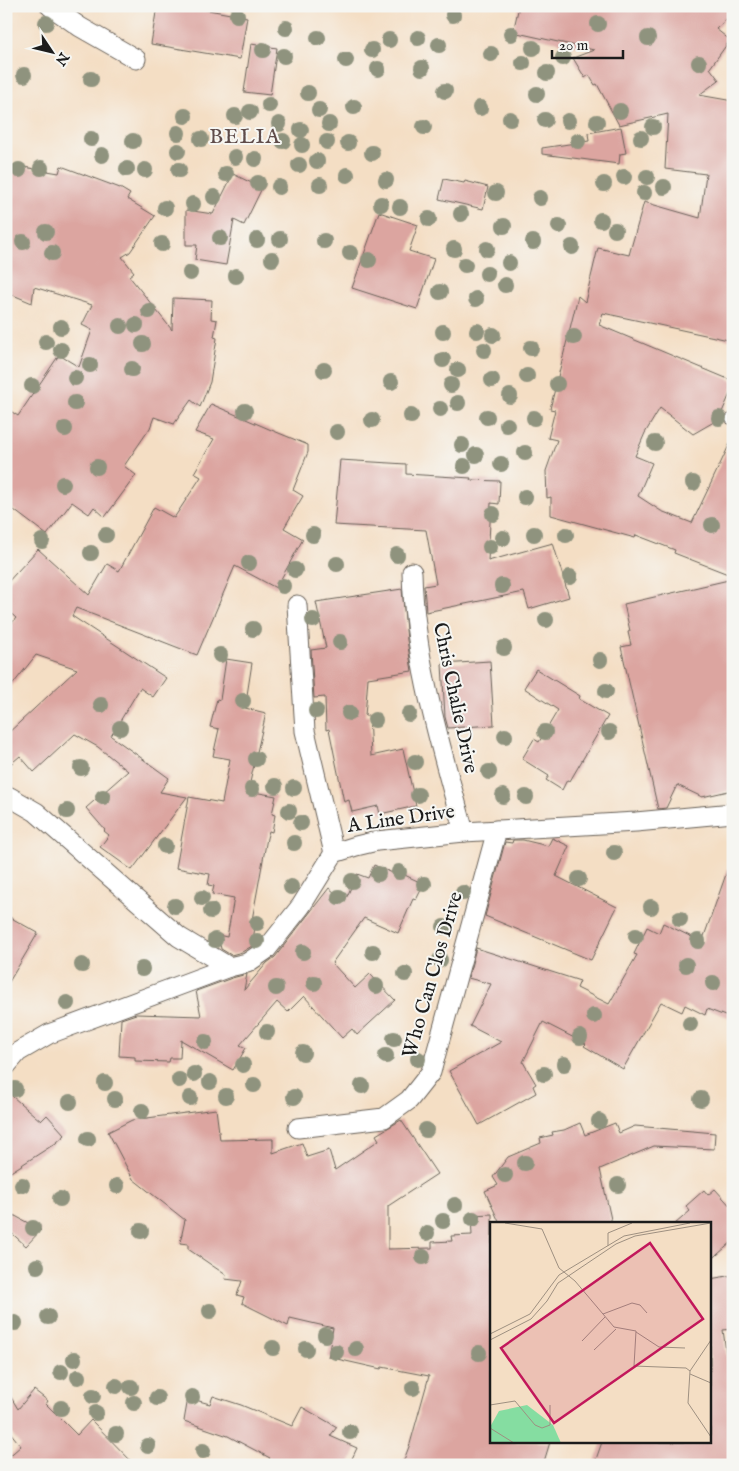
<svg xmlns="http://www.w3.org/2000/svg" width="739" height="1471" font-family="'IM FELL English',serif">
<style>
.building{fill:#dca5a0}
.lines{fill:none;stroke-linecap:round;stroke-linejoin:round}
.service-casing{stroke:#686057;stroke-width:12}
.minor-casing{stroke:#686057;stroke-width:21}
.service{stroke:#fff;stroke-width:10}
.minor{stroke:#fff;stroke-width:19}
.tree{fill:#8f937e}
.labels{text-anchor:middle;dominant-baseline:central;stroke-width:4;stroke-linejoin:round;paint-order:stroke}
.street-label{font-size:20px;fill:#1c1c1c;stroke:#f6f6f2}
.neighbourhood-label{font-size:21px;letter-spacing:1px;fill:#5f4c4a;stroke:#f6f6f2}
.inset-road{fill:none;stroke:#9e9081;stroke-width:1}
.view{fill:#c2185b;fill-opacity:0.15;stroke:#c2185b;stroke-width:2.5}
.inset-edge{fill:none;stroke:#1c1c1c;stroke-width:2.5}
</style>
<rect width="100%" height="100%" fill="#f6f6f2"/>
<filter id="ink" filterUnits="userSpaceOnUse"><feTurbulence type="fractalNoise" baseFrequency=".02" numOctaves="2"/><feDisplacementMap in="SourceGraphic" scale="10" xChannelSelector="R" yChannelSelector="G"/><feConvolveMatrix kernelMatrix="1 2 1 2 8 2 1 2 1" color-interpolation-filters="sRGB"/></filter>
<filter id="wash" filterUnits="userSpaceOnUse"><feTurbulence type="fractalNoise" baseFrequency=".0096" numOctaves="4" result="noise"/><feDisplacementMap in="SourceGraphic" scale="20" xChannelSelector="R" yChannelSelector="G"/><feGaussianBlur stdDeviation="1.12" result="paint"/><feColorMatrix in="noise" values="0 0 0 0 0 0 0 0 0 0 0 0 0 0 0 0 0 1.4 0 .05"/><feComposite in="paint" operator="in"/></filter>
<g filter="url(#wash)">
<rect width="100%" height="100%" fill="#f4dec4"/>
<g id="blocks">
<!-- building -->
<g class="building">
<polygon points="157,6 186,6 247,17 240,59 151,44"/>
<polygon points="519,6 733,6 733,13 716,29 730,40 710,68 719,80 699,95 733,101 733,341 603,313 599,325 733,381 733,387 719,419 693,434 660,408 645,433 635,456 652,463 638,496 661,511 692,523 733,437 733,576 674,553 675,550 636,535 635,538 551,515 551,497 547,498 546,471 557,440 548,438 555,410 550,409 578,296 585,302 598,248 629,255 644,202 700,218 706,174 665,169 668,114 619,125 597,84 595,85 589,75 585,78 573,58 594,50 513,32"/>
<polygon points="251,44 277,48 270,95 244,92"/>
<polygon points="621,127 626,153 620,154 619,164 542,154 542,148 589,141 588,133"/>
<polygon points="6,164 59,173 61,166 120,188 130,194 127,199 155,216 130,252 122,257 134,272 129,276 172,330 173,298 212,300 211,319 217,320 214,337 217,338 210,382 200,407 191,400 174,424 154,417 150,428 124,466 136,475 105,517 94,507 89,514 72,502 47,535 6,504 6,408 18,416 59,355 79,367 92,330 82,325 92,305 34,287 32,303 6,292"/>
<polygon points="233,174 262,188 244,225 234,220 226,265 195,260 197,245 186,245 186,210 213,214"/>
<polygon points="444,179 464,183 465,181 488,187 483,209 439,199"/>
<polygon points="379,212 418,225 409,251 434,259 417,309 352,288"/>
<polygon points="211,404 269,429 308,445 308,452 293,490 303,496 284,528 303,539 276,588 235,566 197,655 76,608 72,616 166,678 153,697 140,688 111,736 169,778 160,792 187,797 132,870 100,847 109,835 104,831 105,830 86,808 128,771 98,747 75,734 34,772 20,756 6,768 6,735 77,669 36,655 6,693 6,630 16,618 6,609 6,584 38,549 89,595 107,564 119,571 154,507 174,518 201,477 194,473 214,439 195,432"/>
<polygon points="340,460 406,464 406,474 471,478 470,480 500,481 499,504 491,503 488,561 553,543 569,597 529,609 524,592 426,612 424,586 436,584 426,530 334,525"/>
<polygon points="733,579 733,790 702,797 677,785 666,808 658,809 621,647 631,645 628,632 630,631 624,604"/>
<polygon points="402,589 407,640 412,671 368,678 365,716 369,716 371,756 403,749 416,806 380,814 378,806 352,812 349,800 344,802 329,729 326,730 325,697 314,698 311,650 326,648 316,602"/>
<polygon points="226,659 252,663 245,708 266,713 248,791 276,796 272,814 275,815 272,832 269,831 267,838 252,920 256,921 252,946 242,952 231,955 221,949 218,935 227,937 234,898 212,894 214,886 208,885 210,874 176,868 189,797 222,803 230,759 213,756 219,729 210,727 217,699 220,700"/>
<polygon points="490,661 494,725 448,728 445,717 442,664"/>
<polygon points="536,669 580,696 579,699 608,716 570,781 567,780 562,790 546,780 549,776 522,759 534,739 539,742 558,710 524,688"/>
<polygon points="552,838 569,846 556,876 617,907 591,960 485,916 505,842 512,843 513,840 523,840 548,846"/>
<polygon points="730,863 733,864 733,1019 707,1009 705,1015 685,1005 682,1012 661,1002 623,1069 584,1046 586,1044 543,1022 523,1062 536,1084 533,1086 536,1093 479,1125 449,1071 501,1042 470,1026 491,984 468,978 476,948 580,981 577,988 609,1004 637,955 634,954 647,927 659,933 663,923 702,942"/>
<polygon points="374,865 395,874 396,871 424,884 416,900 413,899 398,933 364,918 332,963 355,988 370,974 395,1000 357,1035 352,1029 342,1038 304,996 288,1012 277,1002 240,1045 246,1048 233,1070 181,1040 180,1058 170,1058 169,1062 135,1061 135,1057 119,1056 121,1019 136,1014 201,1016 196,991 232,978 247,974 244,990 267,963 275,957 329,888 345,901 357,874 368,878"/>
<polygon points="6,915 38,933 6,987"/>
<polygon points="6,1091 41,1121 47,1115 65,1135 56,1143 6,1175"/>
<polygon points="216,1109 220,1140 273,1139 273,1153 302,1143 307,1157 329,1150 335,1170 379,1140 376,1135 401,1120 437,1174 388,1206 388,1249 432,1248 432,1242 452,1241 451,1236 472,1235 471,1215 492,1214 492,1442 550,1442 543,1465 402,1465 410,1444 429,1376 382,1367 381,1369 328,1357 333,1328 290,1318 288,1326 242,1303 244,1297 237,1295 242,1281 225,1279 226,1275 188,1249 188,1244 180,1243 185,1220 133,1179 108,1132 132,1120"/>
<polygon points="580,1123 585,1135 615,1123 619,1133 635,1126 715,1133 714,1149 654,1146 600,1169 612,1224 500,1224 485,1191 498,1185 493,1177 508,1157 541,1143 540,1138 553,1135 552,1132 564,1130"/>
<polygon points="715,1189 733,1209 733,1241 710,1261 710,1224 675,1224 690,1211 686,1206 704,1190 708,1195"/>
<polygon points="6,1211 41,1230 26,1246 6,1228"/>
<polygon points="733,1275 733,1329 723,1330 729,1373 733,1372 733,1465 594,1465 602,1442 710,1442 710,1279"/>
<polygon points="6,1389 18,1409 34,1390 48,1401 46,1404 77,1435 91,1420 135,1465 6,1465 6,1459 21,1446 6,1427"/>
<polygon points="213,1396 241,1405 292,1426 302,1407 337,1427 330,1436 357,1448 349,1465 265,1465 270,1458 228,1436 184,1421 188,1398 210,1404"/>
</g>
</g>
</g>
<g filter="url(#ink)">
<use href="#blocks" fill-opacity="0" stroke="#686057" stroke-width="1"/>
<g class="lines">
<defs>
<polyline id="service" points="731,419 733,419"/>
<g id="minor">
<polyline points="50,6 80,27 136,59"/>
<path d="M412 572C414 661 441 747 464 832"/>
<polyline points="297,605 305,731 334,853"/>
<polyline points="6,799 10,797 36,812 179,937 229,967 247,963 266,950 301,906 334,853 356,846 377,841 464,832 636,822 733,813"/>
<polyline points="6,1066 18,1052 49,1034 229,967"/>
<polyline points="298,1128 384,1118 409,1100 431,1072 497,830"/>
</g>
</defs>
<!-- service casing -->
<use href="#service" class="service-casing"/>
<!-- minor casing -->
<use href="#minor" class="minor-casing"/>
<!-- service -->
<use href="#service" class="service"/>
<!-- minor -->
<use href="#minor" class="minor"/>
</g>
<!-- trees -->
<g class="tree">
<circle cx="237" cy="15" r="8"/>
<circle cx="453" cy="15" r="8"/>
<circle cx="46" cy="23" r="8"/>
<circle cx="598" cy="24" r="8"/>
<circle cx="286" cy="28" r="8"/>
<circle cx="511" cy="34" r="8"/>
<circle cx="318" cy="38" r="8"/>
<circle cx="418" cy="38" r="8"/>
<circle cx="648" cy="38" r="8"/>
<circle cx="389" cy="40" r="8"/>
<circle cx="439" cy="45" r="8"/>
<circle cx="533" cy="48" r="8"/>
<circle cx="263" cy="50" r="8"/>
<circle cx="372" cy="50" r="8"/>
<circle cx="491" cy="54" r="8"/>
<circle cx="284" cy="56" r="8"/>
<circle cx="563" cy="58" r="8"/>
<circle cx="346" cy="60" r="8"/>
<circle cx="523" cy="63" r="8"/>
<circle cx="699" cy="63" r="8"/>
<circle cx="422" cy="68" r="8"/>
<circle cx="378" cy="69" r="8"/>
<circle cx="547" cy="73" r="8"/>
<circle cx="24" cy="75" r="8"/>
<circle cx="91" cy="79" r="8"/>
<circle cx="445" cy="91" r="8"/>
<circle cx="308" cy="93" r="8"/>
<circle cx="537" cy="94" r="8"/>
<circle cx="269" cy="105" r="8"/>
<circle cx="354" cy="107" r="8"/>
<circle cx="480" cy="108" r="8"/>
<circle cx="319" cy="110" r="8"/>
<circle cx="620" cy="111" r="8"/>
<circle cx="250" cy="112" r="8"/>
<circle cx="185" cy="116" r="8"/>
<circle cx="235" cy="116" r="8"/>
<circle cx="510" cy="119" r="8"/>
<circle cx="545" cy="120" r="8"/>
<circle cx="568" cy="121" r="8"/>
<circle cx="597" cy="122" r="8"/>
<circle cx="279" cy="124" r="8"/>
<circle cx="329" cy="124" r="8"/>
<circle cx="424" cy="127" r="8"/>
<circle cx="653" cy="127" r="8"/>
<circle cx="301" cy="130" r="8"/>
<circle cx="178" cy="133" r="8"/>
<circle cx="641" cy="138" r="8"/>
<circle cx="91" cy="139" r="8"/>
<circle cx="201" cy="139" r="8"/>
<circle cx="133" cy="141" r="8"/>
<circle cx="283" cy="141" r="8"/>
<circle cx="578" cy="141" r="8"/>
<circle cx="327" cy="142" r="8"/>
<circle cx="348" cy="143" r="8"/>
<circle cx="302" cy="145" r="8"/>
<circle cx="178" cy="151" r="8"/>
<circle cx="372" cy="153" r="8"/>
<circle cx="102" cy="155" r="8"/>
<circle cx="235" cy="157" r="8"/>
<circle cx="255" cy="159" r="8"/>
<circle cx="317" cy="161" r="8"/>
<circle cx="299" cy="165" r="8"/>
<circle cx="41" cy="168" r="8"/>
<circle cx="127" cy="169" r="8"/>
<circle cx="19" cy="170" r="8"/>
<circle cx="145" cy="170" r="8"/>
<circle cx="179" cy="170" r="8"/>
<circle cx="226" cy="174" r="8"/>
<circle cx="347" cy="175" r="8"/>
<circle cx="624" cy="177" r="8"/>
<circle cx="647" cy="177" r="8"/>
<circle cx="386" cy="180" r="8"/>
<circle cx="258" cy="183" r="8"/>
<circle cx="604" cy="184" r="8"/>
<circle cx="320" cy="185" r="8"/>
<circle cx="279" cy="187" r="8"/>
<circle cx="664" cy="187" r="8"/>
<circle cx="496" cy="193" r="8"/>
<circle cx="644" cy="193" r="8"/>
<circle cx="214" cy="197" r="8"/>
<circle cx="540" cy="198" r="8"/>
<circle cx="193" cy="204" r="8"/>
<circle cx="381" cy="204" r="8"/>
<circle cx="400" cy="207" r="8"/>
<circle cx="165" cy="208" r="8"/>
<circle cx="461" cy="214" r="8"/>
<circle cx="429" cy="219" r="8"/>
<circle cx="601" cy="220" r="8"/>
<circle cx="504" cy="226" r="8"/>
<circle cx="559" cy="226" r="8"/>
<circle cx="615" cy="230" r="8"/>
<circle cx="46" cy="232" r="8"/>
<circle cx="220" cy="238" r="8"/>
<circle cx="280" cy="239" r="8"/>
<circle cx="257" cy="240" r="8"/>
<circle cx="324" cy="241" r="8"/>
<circle cx="23" cy="242" r="8"/>
<circle cx="533" cy="242" r="8"/>
<circle cx="162" cy="244" r="8"/>
<circle cx="572" cy="247" r="8"/>
<circle cx="454" cy="249" r="8"/>
<circle cx="487" cy="249" r="8"/>
<circle cx="52" cy="253" r="8"/>
<circle cx="350" cy="253" r="8"/>
<circle cx="272" cy="259" r="8"/>
<circle cx="369" cy="260" r="8"/>
<circle cx="509" cy="263" r="8"/>
<circle cx="465" cy="265" r="8"/>
<circle cx="190" cy="273" r="8"/>
<circle cx="487" cy="274" r="8"/>
<circle cx="236" cy="276" r="8"/>
<circle cx="505" cy="285" r="8"/>
<circle cx="440" cy="292" r="8"/>
<circle cx="476" cy="299" r="8"/>
<circle cx="149" cy="311" r="8"/>
<circle cx="136" cy="325" r="8"/>
<circle cx="120" cy="326" r="8"/>
<circle cx="61" cy="327" r="8"/>
<circle cx="477" cy="331" r="8"/>
<circle cx="443" cy="332" r="8"/>
<circle cx="493" cy="335" r="8"/>
<circle cx="574" cy="337" r="8"/>
<circle cx="46" cy="342" r="8"/>
<circle cx="143" cy="344" r="8"/>
<circle cx="531" cy="348" r="8"/>
<circle cx="61" cy="350" r="8"/>
<circle cx="484" cy="350" r="8"/>
<circle cx="443" cy="360" r="8"/>
<circle cx="90" cy="365" r="8"/>
<circle cx="132" cy="369" r="8"/>
<circle cx="324" cy="370" r="8"/>
<circle cx="458" cy="370" r="8"/>
<circle cx="527" cy="376" r="8"/>
<circle cx="75" cy="378" r="8"/>
<circle cx="492" cy="380" r="8"/>
<circle cx="391" cy="382" r="8"/>
<circle cx="557" cy="384" r="8"/>
<circle cx="451" cy="385" r="8"/>
<circle cx="32" cy="386" r="8"/>
<circle cx="510" cy="396" r="8"/>
<circle cx="75" cy="403" r="8"/>
<circle cx="458" cy="403" r="8"/>
<circle cx="440" cy="409" r="8"/>
<circle cx="245" cy="411" r="8"/>
<circle cx="411" cy="416" r="8"/>
<circle cx="487" cy="417" r="8"/>
<circle cx="534" cy="418" r="8"/>
<circle cx="719" cy="418" r="8"/>
<circle cx="372" cy="420" r="8"/>
<circle cx="507" cy="425" r="8"/>
<circle cx="65" cy="429" r="8"/>
<circle cx="337" cy="432" r="8"/>
<circle cx="655" cy="443" r="8"/>
<circle cx="462" cy="445" r="8"/>
<circle cx="525" cy="453" r="8"/>
<circle cx="476" cy="455" r="8"/>
<circle cx="501" cy="464" r="8"/>
<circle cx="464" cy="466" r="8"/>
<circle cx="97" cy="467" r="8"/>
<circle cx="693" cy="483" r="8"/>
<circle cx="63" cy="484" r="8"/>
<circle cx="525" cy="497" r="8"/>
<circle cx="493" cy="514" r="8"/>
<circle cx="712" cy="525" r="8"/>
<circle cx="534" cy="534" r="8"/>
<circle cx="106" cy="535" r="8"/>
<circle cx="313" cy="535" r="8"/>
<circle cx="566" cy="535" r="8"/>
<circle cx="503" cy="538" r="8"/>
<circle cx="42" cy="541" r="8"/>
<circle cx="490" cy="547" r="8"/>
<circle cx="91" cy="553" r="8"/>
<circle cx="397" cy="555" r="8"/>
<circle cx="249" cy="563" r="8"/>
<circle cx="337" cy="564" r="8"/>
<circle cx="295" cy="570" r="8"/>
<circle cx="570" cy="577" r="8"/>
<circle cx="283" cy="586" r="8"/>
<circle cx="502" cy="586" r="8"/>
<circle cx="313" cy="620" r="8"/>
<circle cx="546" cy="620" r="8"/>
<circle cx="253" cy="629" r="8"/>
<circle cx="340" cy="642" r="8"/>
<circle cx="504" cy="648" r="8"/>
<circle cx="220" cy="655" r="8"/>
<circle cx="600" cy="660" r="8"/>
<circle cx="606" cy="691" r="8"/>
<circle cx="243" cy="701" r="8"/>
<circle cx="101" cy="705" r="8"/>
<circle cx="316" cy="711" r="8"/>
<circle cx="349" cy="713" r="8"/>
<circle cx="409" cy="714" r="8"/>
<circle cx="375" cy="720" r="8"/>
<circle cx="120" cy="728" r="8"/>
<circle cx="545" cy="732" r="8"/>
<circle cx="609" cy="732" r="8"/>
<circle cx="505" cy="736" r="8"/>
<circle cx="256" cy="759" r="8"/>
<circle cx="415" cy="762" r="8"/>
<circle cx="81" cy="768" r="8"/>
<circle cx="489" cy="772" r="8"/>
<circle cx="275" cy="786" r="8"/>
<circle cx="294" cy="788" r="8"/>
<circle cx="252" cy="789" r="8"/>
<circle cx="418" cy="795" r="8"/>
<circle cx="503" cy="796" r="8"/>
<circle cx="103" cy="797" r="8"/>
<circle cx="526" cy="797" r="8"/>
<circle cx="67" cy="811" r="8"/>
<circle cx="289" cy="811" r="8"/>
<circle cx="301" cy="823" r="8"/>
<circle cx="294" cy="843" r="8"/>
<circle cx="165" cy="846" r="8"/>
<circle cx="614" cy="853" r="8"/>
<circle cx="399" cy="872" r="8"/>
<circle cx="378" cy="874" r="8"/>
<circle cx="579" cy="879" r="8"/>
<circle cx="352" cy="881" r="8"/>
<circle cx="424" cy="884" r="8"/>
<circle cx="291" cy="887" r="8"/>
<circle cx="463" cy="893" r="8"/>
<circle cx="339" cy="897" r="8"/>
<circle cx="202" cy="898" r="8"/>
<circle cx="175" cy="906" r="8"/>
<circle cx="651" cy="907" r="8"/>
<circle cx="211" cy="911" r="8"/>
<circle cx="680" cy="919" r="8"/>
<circle cx="257" cy="923" r="8"/>
<circle cx="444" cy="927" r="8"/>
<circle cx="636" cy="936" r="8"/>
<circle cx="215" cy="940" r="8"/>
<circle cx="257" cy="941" r="8"/>
<circle cx="698" cy="941" r="8"/>
<circle cx="303" cy="952" r="8"/>
<circle cx="373" cy="952" r="8"/>
<circle cx="440" cy="960" r="8"/>
<circle cx="82" cy="965" r="8"/>
<circle cx="686" cy="965" r="8"/>
<circle cx="142" cy="969" r="8"/>
<circle cx="405" cy="974" r="8"/>
<circle cx="314" cy="983" r="8"/>
<circle cx="713" cy="983" r="8"/>
<circle cx="376" cy="986" r="8"/>
<circle cx="276" cy="988" r="8"/>
<circle cx="67" cy="1003" r="8"/>
<circle cx="594" cy="1016" r="8"/>
<circle cx="690" cy="1024" r="8"/>
<circle cx="267" cy="1032" r="8"/>
<circle cx="580" cy="1037" r="8"/>
<circle cx="394" cy="1039" r="8"/>
<circle cx="205" cy="1042" r="8"/>
<circle cx="303" cy="1053" r="8"/>
<circle cx="386" cy="1056" r="8"/>
<circle cx="418" cy="1059" r="8"/>
<circle cx="564" cy="1064" r="8"/>
<circle cx="243" cy="1065" r="8"/>
<circle cx="194" cy="1074" r="8"/>
<circle cx="544" cy="1074" r="8"/>
<circle cx="179" cy="1080" r="8"/>
<circle cx="210" cy="1082" r="8"/>
<circle cx="105" cy="1083" r="8"/>
<circle cx="254" cy="1085" r="8"/>
<circle cx="362" cy="1086" r="8"/>
<circle cx="15" cy="1089" r="8"/>
<circle cx="226" cy="1096" r="8"/>
<circle cx="294" cy="1097" r="8"/>
<circle cx="190" cy="1098" r="8"/>
<circle cx="115" cy="1099" r="8"/>
<circle cx="701" cy="1099" r="8"/>
<circle cx="70" cy="1102" r="8"/>
<circle cx="142" cy="1111" r="8"/>
<circle cx="599" cy="1121" r="8"/>
<circle cx="426" cy="1130" r="8"/>
<circle cx="88" cy="1139" r="8"/>
<circle cx="525" cy="1163" r="8"/>
<circle cx="505" cy="1175" r="8"/>
<circle cx="22" cy="1185" r="8"/>
<circle cx="618" cy="1185" r="8"/>
<circle cx="117" cy="1186" r="8"/>
<circle cx="60" cy="1199" r="8"/>
<circle cx="455" cy="1205" r="8"/>
<circle cx="473" cy="1219" r="8"/>
<circle cx="443" cy="1221" r="8"/>
<circle cx="33" cy="1228" r="8"/>
<circle cx="141" cy="1231" r="8"/>
<circle cx="427" cy="1233" r="8"/>
<circle cx="423" cy="1257" r="8"/>
<circle cx="37" cy="1266" r="8"/>
<circle cx="210" cy="1311" r="8"/>
<circle cx="48" cy="1317" r="8"/>
<circle cx="15" cy="1323" r="8"/>
<circle cx="325" cy="1335" r="8"/>
<circle cx="273" cy="1348" r="8"/>
<circle cx="306" cy="1349" r="8"/>
<circle cx="356" cy="1349" r="8"/>
<circle cx="336" cy="1352" r="8"/>
<circle cx="479" cy="1353" r="8"/>
<circle cx="74" cy="1359" r="8"/>
<circle cx="61" cy="1372" r="8"/>
<circle cx="78" cy="1377" r="8"/>
<circle cx="116" cy="1386" r="8"/>
<circle cx="131" cy="1387" r="8"/>
<circle cx="413" cy="1388" r="8"/>
<circle cx="93" cy="1396" r="8"/>
<circle cx="192" cy="1397" r="8"/>
<circle cx="157" cy="1398" r="8"/>
<circle cx="134" cy="1403" r="8"/>
<circle cx="61" cy="1408" r="8"/>
<circle cx="96" cy="1413" r="8"/>
<circle cx="350" cy="1432" r="8"/>
<circle cx="116" cy="1434" r="8"/>
<circle cx="148" cy="1446" r="8"/>
<circle cx="203" cy="1451" r="8"/>
</g>
</g>
<g class="labels">
<!-- street labels -->
<g class="street-label">
<text transform="translate(455 698) rotate(78)">Chris Chalie Drive</text>
<text transform="translate(401 819) rotate(-8)">A Line Drive</text>
<text transform="translate(433 975) rotate(-74)">Who Can Clos Drive</text>
</g>
<!-- neighbourhood labels -->
<g class="neighbourhood-label">
<text x="245" y="137">BELIA</text>
</g>
</g>
<!-- overview -->
<g transform="translate(490 1222)">
<rect width="221" height="221" fill="#f4dec4"/>
<path d="M37 183 63 203 71 221H0V205L9 189Z" fill="#85dda1"/>
<path class="inset-road" d="M15 1 52 7 69 46 85 59 124 105 146 109 144 144 196 146 200 149M118 24V11L142 1M113 92 142 81 150 83 157 91M146 110 169 125 195 126M0 112 40 92 69 53 134 14 200 1M0 118 41 97 57 79 68 61 126 22 145 14 221 1M92 119 115 95M104 128 126 107M200 149 198 181 221 215M200 149 221 118M200 152 221 161M0 183 25 179 45 203 52 206 60 203V183M0 206 24 221"/>
<path class="view" d="M160 21 213 97 64 201 11 126Z"/>
<rect width="221" height="221" class="inset-edge"/>
</g>
<!-- margin -->
<rect width="739" height="1471" fill="none" stroke="#f6f6f2" stroke-width="25"/>
<!-- north arrow -->
<g transform="translate(52 52) rotate(125)" stroke="#f6f6f2" stroke-width="4" paint-order="stroke">
<path d="M0-4L9 19L0 12L-9 19Z" fill="#1c1c1c"/>
<text y="-8" font-size="14" font-weight="bold" text-anchor="middle" fill="#1c1c1c">N</text>
</g>
<!-- scale -->
<path d="M552 50v8h71v-8" fill="none" stroke="#1c1c1c" stroke-width="2.5"/>
<text x="559" y="50" font-size="15" fill="#1c1c1c" stroke="#f6f6f2" stroke-width="4" paint-order="stroke">20 m</text>
</svg>
